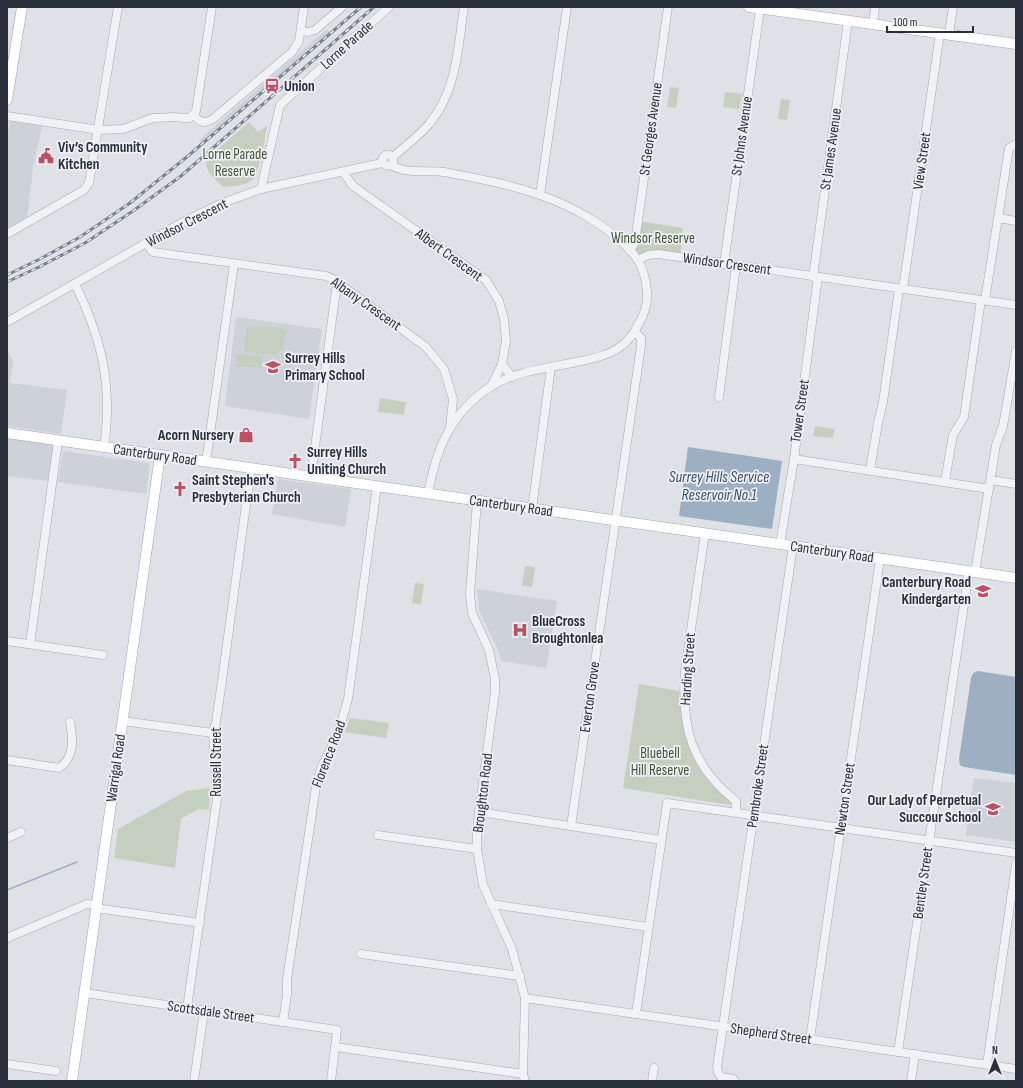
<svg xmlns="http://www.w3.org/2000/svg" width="1023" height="1088" font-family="'Sofia Sans Condensed',sans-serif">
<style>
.built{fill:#cdd1d8}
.green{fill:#c4cfc0}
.water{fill:#9db0c3}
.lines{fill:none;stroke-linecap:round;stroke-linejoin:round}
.stream{stroke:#9db0c3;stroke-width:1.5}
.minor-casing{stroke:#a4a9b0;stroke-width:9}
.major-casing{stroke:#9fa6b1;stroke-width:11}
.minor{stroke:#f1f2f5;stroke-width:8}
.major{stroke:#fff;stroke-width:10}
.rail-casing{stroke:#7a828e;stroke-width:3}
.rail{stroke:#eef0f4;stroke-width:1.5;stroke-dasharray:4.5;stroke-linecap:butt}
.labels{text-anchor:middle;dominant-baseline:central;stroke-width:3.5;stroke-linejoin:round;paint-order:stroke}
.street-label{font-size:15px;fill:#29303c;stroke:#eef0f4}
.poi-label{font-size:15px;font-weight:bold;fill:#29303c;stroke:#eef0f4;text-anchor:start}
.park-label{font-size:15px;fill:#3e5638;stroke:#eef0f4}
.water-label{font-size:16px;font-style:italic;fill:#38506b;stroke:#eef0f4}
</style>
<rect width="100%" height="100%" fill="#dee2e6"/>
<!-- built -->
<g class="built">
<polygon points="327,29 331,35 203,145 199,140"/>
<polygon points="10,121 42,126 33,168 27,217 7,228 7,142"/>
<polygon points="236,317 322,329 309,419 225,406"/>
<polygon points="7,349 13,360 10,383 67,390 61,434 7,426"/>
<polygon points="7,433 54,440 48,481 7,476"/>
<polygon points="63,451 148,463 150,464 146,494 58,482"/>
<polygon points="278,479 351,489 345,527 272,514"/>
<polygon points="477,589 557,601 546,668 501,661 498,650 479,610"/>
<polygon points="974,778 1016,783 1016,842 966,835"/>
</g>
<!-- green -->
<g class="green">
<polygon points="670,87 679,88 676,108 667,107"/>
<polygon points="725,92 742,94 739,109 723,107"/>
<polygon points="781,99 790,100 787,120 778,119"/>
<path d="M249 122 258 132 267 126C265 138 260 174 251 181 243 186 232 186 223 187 216 179 201 169 208 158Z"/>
<polygon points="639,221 683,228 680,256 638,259 632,250"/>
<polygon points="247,327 283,328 286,331 283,349 276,355 245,352 244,347"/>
<polygon points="237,354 262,357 261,368 236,366"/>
<polygon points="380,398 406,402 404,415 378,412"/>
<polygon points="815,426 835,429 833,438 813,436"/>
<polygon points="525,566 535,567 532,587 522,586"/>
<polygon points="415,583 424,584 421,604 412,603"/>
<path d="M639 684 679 691C681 721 685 749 703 774 711 785 722 793 731 803L730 805 623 788Z"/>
<polygon points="350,718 389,723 386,738 344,732"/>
<polygon points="210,788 209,810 198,809 181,819 175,868 114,858 118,829 186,791"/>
</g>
<!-- water -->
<g class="water">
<polygon points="688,447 782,461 772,529 679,516"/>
<polygon points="978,671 1016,677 1016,775 964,767 960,765 959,759 971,678 973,673"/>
</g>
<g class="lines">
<!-- stream -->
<polyline class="stream" points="7,890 77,862"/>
<defs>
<g id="minor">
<polyline points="873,24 875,7"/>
<polyline points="301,31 308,32 315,30 342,7"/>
<polyline points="949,34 953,7"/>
<path d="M193 115C202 123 203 124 213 119L292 52 299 41 304 7"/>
<polyline points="193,115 196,111 212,7"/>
<polyline points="7,116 99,130 123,129 153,118 174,117 184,118 189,118 193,115"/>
<circle cx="388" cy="160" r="5.5"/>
<path d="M393 157C405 146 419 136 429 124 457 92 458 46 464 7"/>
<path d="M391 165C404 174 428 170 444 172 476 178 509 184 540 195 572 206 617 230 637 259 644 269 646 280 647 292 648 303 644 316 638 325 634 333 627 342 620 347 609 355 594 358 581 361 551 368 517 370 490 387 450 413 436 450 428 494"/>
<polyline points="343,172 353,186 486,280 499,301 504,319 506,341 502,364 491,387"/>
<polyline points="261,189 280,105 389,7"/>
<polyline points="540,195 567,7"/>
<polyline points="998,218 1016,221"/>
<polyline points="7,234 84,190 89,183 118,7"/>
<polyline points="146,243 153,252 326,276 333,279 426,347 444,369 453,399 450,428"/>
<polyline points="630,251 635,242 668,7"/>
<polyline points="638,260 648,255 658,254 1016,305"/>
<polyline points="724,264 760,9"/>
<polyline points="813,277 848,21"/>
<path d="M75 284C102 339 113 386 104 448"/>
<polyline points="903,289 940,33"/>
<polyline points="985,300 1009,148 1016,144"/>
<polyline points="7,322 185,221 220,204 261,189 382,163"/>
<polyline points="502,364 512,377"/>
<polyline points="719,397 736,266"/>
<polyline points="794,459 989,489"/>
<polyline points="206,462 234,264"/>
<polyline points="870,470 878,423 883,402 899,289"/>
<polyline points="311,477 336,290 340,283"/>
<polyline points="991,480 1016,484"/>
<polyline points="945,481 953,435 964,417 981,300"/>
<polyline points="477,501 470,594 472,613 489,650 495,679 495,692 479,812 477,832 477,849 483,885 512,949 525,998 523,1074 525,1081"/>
<polyline points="532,509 551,367"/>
<path d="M705 533 685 671C681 726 691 766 736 801V812"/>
<polyline points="780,544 794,459 818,277"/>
<polyline points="975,572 996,445 1003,426 1016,351"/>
<polyline points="7,641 103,655"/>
<polyline points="30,644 58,441"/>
<polyline points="122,721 213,733"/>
<path d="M7 760 59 768C75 757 73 739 70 722"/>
<polyline points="479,812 661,840"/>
<polyline points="571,826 641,346 641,338 635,332"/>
<polyline points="378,835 477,849"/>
<polyline points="7,838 21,832"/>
<polyline points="491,904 648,927"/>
<polyline points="96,908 200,923"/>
<polyline points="7,938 87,904 97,905"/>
<polyline points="361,954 520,976"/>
<polyline points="85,993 337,1030 331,1081"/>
<polyline points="525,998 1016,1069"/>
<polyline points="187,1008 215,812 217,799 213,733 216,722 222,681 251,468"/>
<polyline points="636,1014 667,803 1016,853"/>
<polyline points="283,1022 287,995 287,979 317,780 322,766 338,734 348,699 377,486"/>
<polyline points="810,1039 880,559"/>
<polyline points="336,1047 523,1074"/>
<polyline points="898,1052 969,571"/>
<polyline points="7,1064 56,1071"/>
<polyline points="987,1064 1016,864"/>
<polyline points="194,1081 204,1011"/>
<polyline points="652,1081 654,1068"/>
<polyline points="735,1081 733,1079 721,1077 718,1072 717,1067 793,546"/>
<polyline points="911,1081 915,1054"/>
</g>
<g id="major">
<polyline points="749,7 1016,44"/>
<polyline points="7,100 22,7"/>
<polyline points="7,433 1016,578"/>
<polyline points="72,1081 160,455"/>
</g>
</defs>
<!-- minor casing -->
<use href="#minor" class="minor-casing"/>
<!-- major casing -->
<use href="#major" class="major-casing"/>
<!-- minor -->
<use href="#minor" class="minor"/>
<!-- major -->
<use href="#major" class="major"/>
<defs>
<g id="rail">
<polyline points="7,275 40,259 80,237 130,203 188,156 361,7"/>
<polyline points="7,282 39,267 85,243 133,211 181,176 374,7"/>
</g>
</defs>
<!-- rail casing -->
<use href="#rail" class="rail-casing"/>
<!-- rail -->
<use href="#rail" class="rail"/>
</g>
<!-- icons -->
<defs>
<symbol id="station-bare" viewBox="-9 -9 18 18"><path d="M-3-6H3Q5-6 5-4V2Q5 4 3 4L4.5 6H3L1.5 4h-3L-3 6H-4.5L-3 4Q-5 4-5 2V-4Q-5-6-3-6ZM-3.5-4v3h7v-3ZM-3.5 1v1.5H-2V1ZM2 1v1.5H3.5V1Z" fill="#bf4f62" stroke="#eef0f4" stroke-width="2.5" paint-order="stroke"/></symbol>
<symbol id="civic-bare" viewBox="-9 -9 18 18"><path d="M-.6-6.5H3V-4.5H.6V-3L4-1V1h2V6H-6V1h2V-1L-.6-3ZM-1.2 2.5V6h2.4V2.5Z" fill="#bf4f62" stroke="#eef0f4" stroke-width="2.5" paint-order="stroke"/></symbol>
<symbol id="school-bare" viewBox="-9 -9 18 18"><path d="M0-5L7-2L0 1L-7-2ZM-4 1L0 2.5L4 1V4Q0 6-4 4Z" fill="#bf4f62" stroke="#eef0f4" stroke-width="2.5" paint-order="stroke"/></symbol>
<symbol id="shop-bare" viewBox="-9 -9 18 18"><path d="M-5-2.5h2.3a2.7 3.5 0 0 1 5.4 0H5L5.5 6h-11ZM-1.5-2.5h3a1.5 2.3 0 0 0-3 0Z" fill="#bf4f62" stroke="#eef0f4" stroke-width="2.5" paint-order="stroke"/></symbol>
<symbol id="church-bare" viewBox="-9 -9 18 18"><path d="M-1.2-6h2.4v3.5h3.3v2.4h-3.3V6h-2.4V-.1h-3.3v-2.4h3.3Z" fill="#bf4f62" stroke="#eef0f4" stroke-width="2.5" paint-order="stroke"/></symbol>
<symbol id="hospital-bare" viewBox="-9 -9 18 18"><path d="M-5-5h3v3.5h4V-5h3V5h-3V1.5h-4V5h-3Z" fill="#bf4f62" stroke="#eef0f4" stroke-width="2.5" paint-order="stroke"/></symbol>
</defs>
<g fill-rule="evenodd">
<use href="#station-bare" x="261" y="75" width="22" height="22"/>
<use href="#civic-bare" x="35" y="145" width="22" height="22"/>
<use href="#school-bare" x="262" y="356" width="22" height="22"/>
<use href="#shop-bare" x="235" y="424" width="22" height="22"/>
<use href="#church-bare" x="284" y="450" width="22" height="22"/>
<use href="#church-bare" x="169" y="478" width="22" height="22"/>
<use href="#school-bare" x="972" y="580" width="22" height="22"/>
<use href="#hospital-bare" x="509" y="619" width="22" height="22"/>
<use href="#school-bare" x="982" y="798" width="22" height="22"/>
</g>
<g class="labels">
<!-- street labels -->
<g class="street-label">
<text transform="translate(347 45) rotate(-42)">Lorne Parade</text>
<text transform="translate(651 129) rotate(-82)">St Georges Avenue</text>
<text transform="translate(742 136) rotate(-82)">St Johns Avenue</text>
<text transform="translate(831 149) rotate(-82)">St James Avenue</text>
<text transform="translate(922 161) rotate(-82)">View Street</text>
<text transform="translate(187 223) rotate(-27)">Windsor Crescent</text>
<text transform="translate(449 255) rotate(36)">Albert Crescent</text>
<text transform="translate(727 264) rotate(8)">Windsor Crescent</text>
<text transform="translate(366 304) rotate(35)">Albany Crescent</text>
<text transform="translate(800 411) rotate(-82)">Tower Street</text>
<text transform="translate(155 455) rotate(8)">Canterbury Road</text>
<text transform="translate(511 506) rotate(8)">Canterbury Road</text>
<text transform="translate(832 552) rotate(8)">Canterbury Road</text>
<text transform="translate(688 669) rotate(-86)">Harding Street</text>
<text transform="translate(590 697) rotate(-82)">Everton Grove</text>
<text transform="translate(329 754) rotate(-69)">Florence Road</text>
<text transform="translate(216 762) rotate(-90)">Russell Street</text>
<text transform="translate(116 768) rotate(-82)">Warrigal Road</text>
<text transform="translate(758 786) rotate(-82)">Pembroke Street</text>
<text transform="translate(483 793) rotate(-83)">Broughton Road</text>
<text transform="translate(845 799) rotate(-82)">Newton Street</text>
<text transform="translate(923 883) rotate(-82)">Bentley Street</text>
<text transform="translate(211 1012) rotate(8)">Scottsdale Street</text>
<text transform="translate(771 1034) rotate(8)">Shepherd Street</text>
</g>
<!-- poi labels -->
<g class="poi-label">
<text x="284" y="86">Union</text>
<text x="58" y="147">Viv’s Community<tspan x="58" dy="17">Kitchen</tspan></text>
<text x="285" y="358">Surrey Hills<tspan x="285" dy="17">Primary School</tspan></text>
<text x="234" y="435" text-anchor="end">Acorn Nursery</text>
<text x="307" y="452">Surrey Hills<tspan x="307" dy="17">Uniting Church</tspan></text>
<text x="192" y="480">Saint Stephen's<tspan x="192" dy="17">Presbyterian Church</tspan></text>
<text x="971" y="582" text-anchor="end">Canterbury Road<tspan x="971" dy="17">Kindergarten</tspan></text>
<text x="532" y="621">BlueCross<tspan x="532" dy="17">Broughtonlea</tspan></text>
<text x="981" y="800" text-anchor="end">Our Lady of Perpetual<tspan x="981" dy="17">Succour School</tspan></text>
</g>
<!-- park labels -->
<g class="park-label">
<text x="235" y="154">Lorne Parade<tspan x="235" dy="17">Reserve</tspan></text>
<text x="653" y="238">Windsor Reserve</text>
<text x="660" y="753">Bluebell<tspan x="660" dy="17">Hill Reserve</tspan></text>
</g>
<!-- water labels -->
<g class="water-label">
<text x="719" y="477">Surrey Hills Service<tspan x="719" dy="18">Reservoir No.1</tspan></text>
</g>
</g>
<!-- border -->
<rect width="1023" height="1088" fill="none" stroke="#29303c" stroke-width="16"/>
<!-- north arrow -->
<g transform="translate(995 1060)" stroke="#eef0f4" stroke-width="3" paint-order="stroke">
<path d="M0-3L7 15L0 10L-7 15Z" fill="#29303c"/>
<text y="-6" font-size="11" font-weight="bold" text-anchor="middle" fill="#29303c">N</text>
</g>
<!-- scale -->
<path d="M887 26v6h86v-6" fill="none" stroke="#29303c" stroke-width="2"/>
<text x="893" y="26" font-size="12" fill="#29303c" stroke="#eef0f4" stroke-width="3" paint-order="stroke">100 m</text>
</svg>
